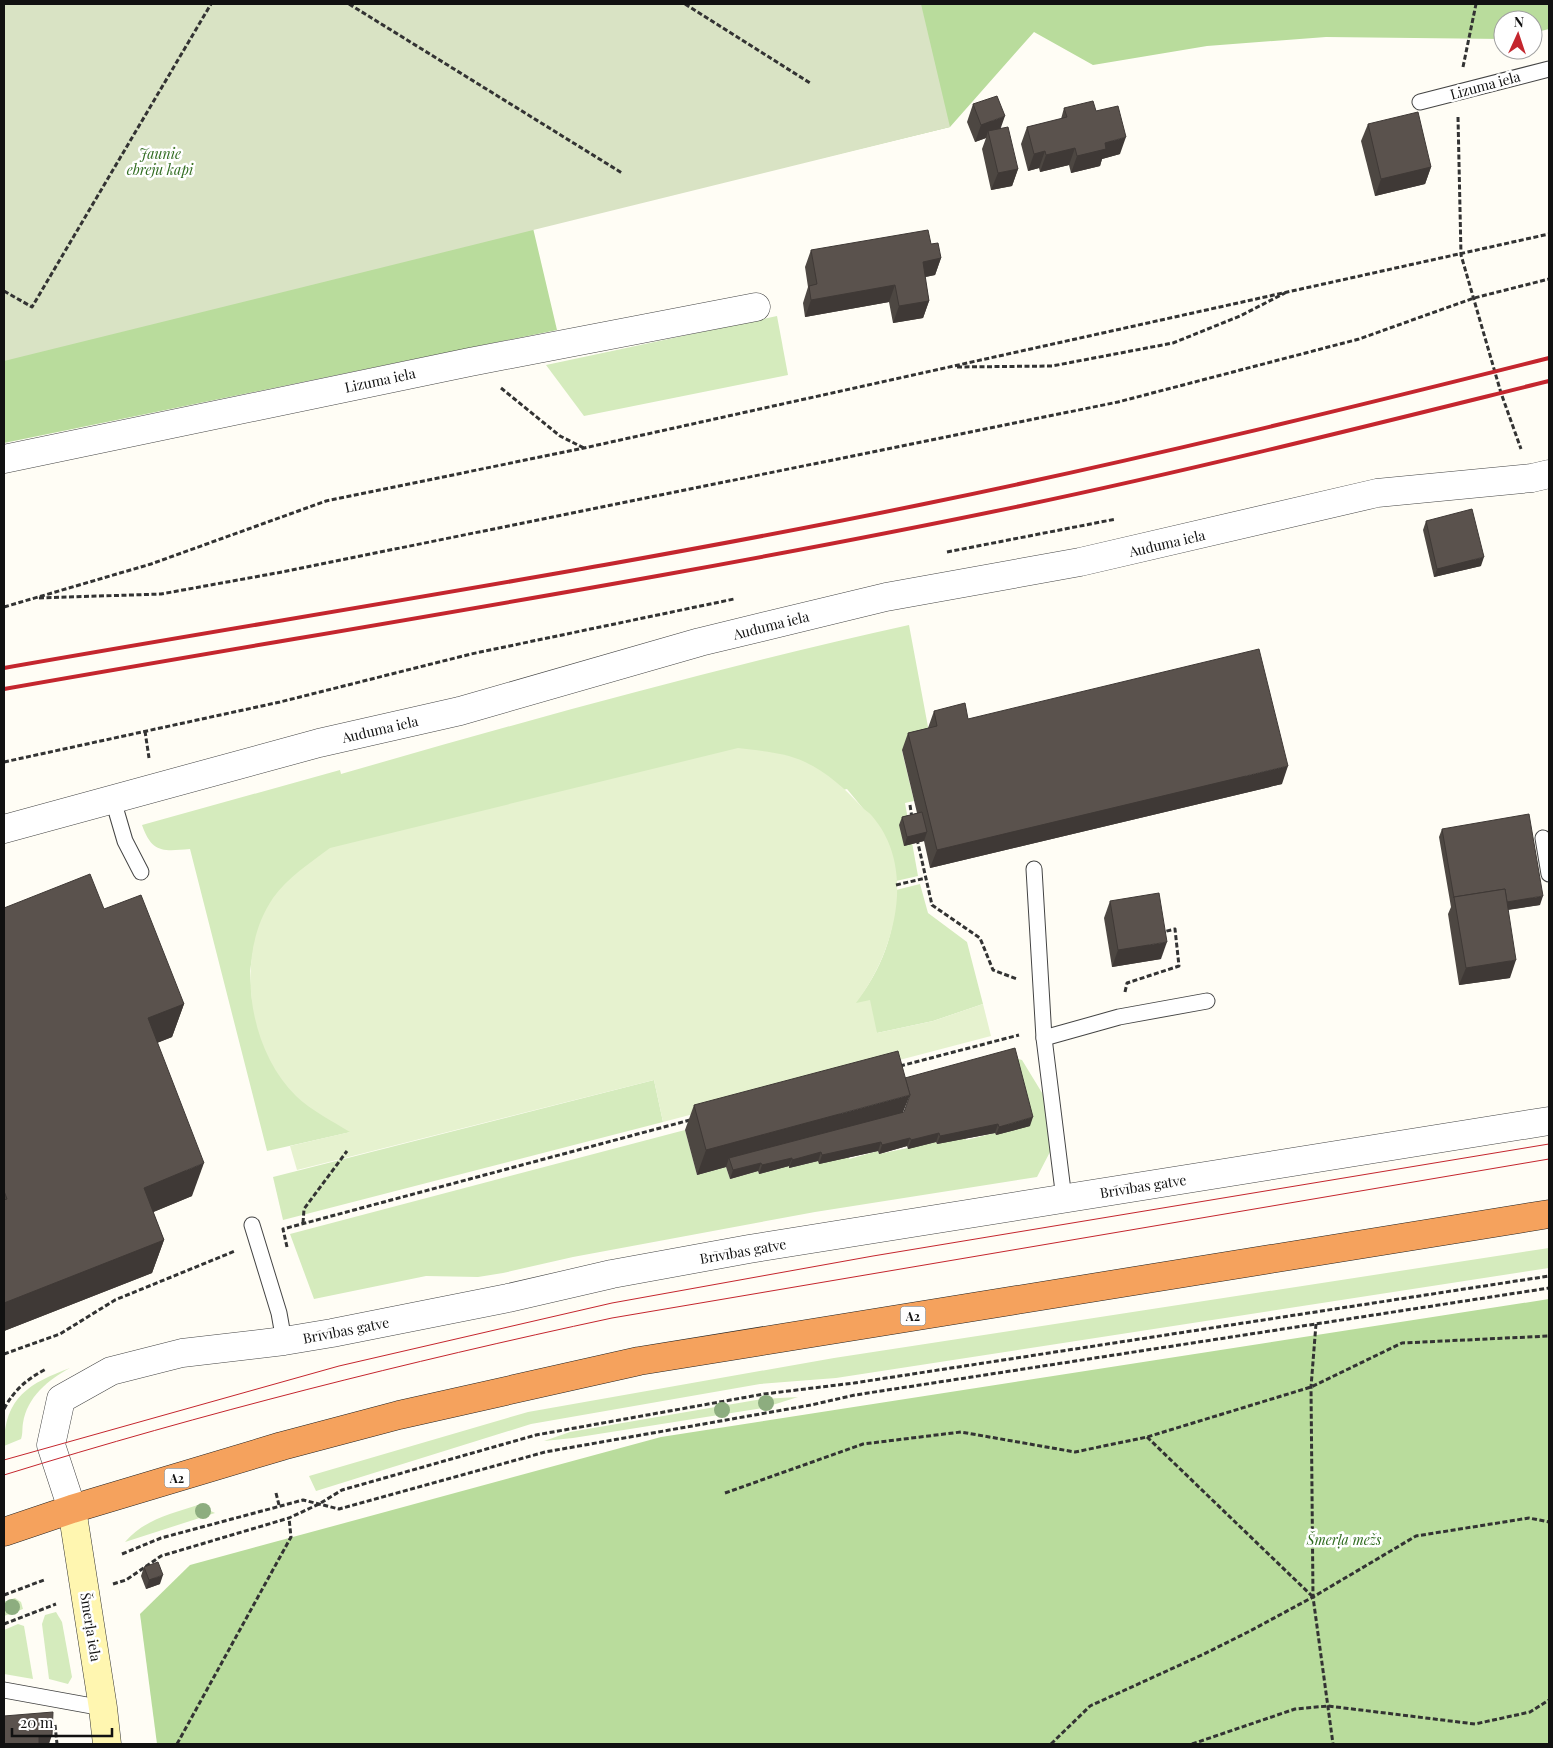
<svg xmlns="http://www.w3.org/2000/svg" width="1553" height="1748" font-family="'Playfair Display',serif">
<style>
.green{fill:#d5ebbd}
.forest{fill:#b9dc9c}
.cemetery{fill:#d9e3c4}
.pitch{fill:#e6f2cf}
.lines{fill:none;stroke-linecap:round;stroke-linejoin:round}
.lane-casing{stroke:#444;stroke-width:17}
.street-casing{stroke:#444;stroke-width:29}
.secondary-casing{stroke:#333;stroke-width:29}
.highway-casing{stroke:#222;stroke-width:29}
.path{stroke:#333;stroke-width:3;stroke-dasharray:5 2.5;stroke-linecap:butt}
.lane{stroke:#fff;stroke-width:15}
.street{stroke:#fff;stroke-width:28}
.secondary{stroke:#fff6b0;stroke-width:28}
.highway{stroke:#f5a25d;stroke-width:28}
.tram{stroke:#c4262e;stroke-width:1}
.rail{stroke:#c4262e;stroke-width:4}
.tree{fill:#8dad7f}
.wall{fill:#4d4742}
.shaded-wall{fill:#3f3936}
.building{fill:#5a524d;stroke:#3f3936}
.labels{text-anchor:middle;dominant-baseline:central;stroke-width:5;stroke-linejoin:round;paint-order:stroke}
.shield{fill:#fff;stroke:#585858;stroke-width:1}
.shield-label{font-size:12px;font-weight:bold;fill:#111}
.street-label{font-size:14px;fill:#111;stroke:#fff}
.park-label{font-size:14px;font-style:italic;fill:#2f6b1f;stroke:#fff}
</style>
<rect width="100%" height="100%" fill="#fffdf5"/>
<!-- green -->
<g class="green">
<polygon points="777,316 788,375 584,416 546,365"/>
<path d="M909 625 931 743 902 751 914 801 905 803 918 876 896 881C890 834 875 824 847 789L254 946 250 971 252 1000 351 1132 267 1151 190 849C164 851 152 854 142 825L340 770 341 774C529 720 718 667 909 625Z"/>
<path d="M920 884 928 913 967 942 983 1004 933 1021 877 1033 855 1003C882 970 895 933 896 890Z"/>
<polygon points="1012,1057 1022,1060 1047,1101 1051,1150 1037,1177 815,1212 573,1257 503,1273 478,1277 426,1276 314,1299 290,1234 685,1130 697,1175 726,1167 730,1179 758,1171 759,1174 789,1166 789,1168 818,1161 848,1156 849,1159 878,1151 879,1154 936,1142 937,1144 965,1137 966,1140 995,1133 996,1135"/>
<polygon points="654,1080 663,1122 283,1220 273,1177"/>
<polygon points="1549,1248 1549,1268 836,1378 760,1384 531,1424 316,1491 309,1476 528,1412 834,1358"/>
<path d="M70 1368C48 1380 27 1397 23 1423 22 1428 23 1434 21 1439L4 1446C4 1397 30 1383 70 1368Z"/>
<polygon points="798,1397 763,1408 573,1438 544,1441 570,1432 762,1399"/>
<path d="M198 1505 215 1513 125 1542C145 1519 171 1514 198 1505Z"/>
<polygon points="15,1598 21,1602 23,1609 4,1616 4,1602"/>
<polygon points="56,1612 62,1622 72,1677 68,1684 49,1679 42,1624 45,1615"/>
<polygon points="18,1624 24,1626 33,1679 4,1674 4,1630"/>
</g>
<!-- forest -->
<g class="forest">
<polygon points="4,4 1549,4 1549,29 1533,33 1533,20 1503,20 1503,39 1326,37 1207,46 1093,65 1034,32 950,127 533,228 557,330 4,443"/>
<polygon points="1549,1299 1549,1744 157,1744 140,1614 190,1565 661,1437"/>
</g>
<!-- cemetery -->
<polygon class="cemetery" points="4,4 921,4 950,127 4,361"/>
<!-- pitch -->
<path class="pitch" d="M738 748C759 751 785 752 805 762 828 773 844 788 861 806 864 810 869 812 872 816 918 869 894 954 856 1003L870 1000 877 1033 933 1021 983 1004 991 1036 663 1122 654 1080 297 1170 290 1146 350 1132C332 1121 312 1111 296 1096 248 1049 234 955 273 898 288 877 310 863 330 848Z"/>
<g class="lines">
<defs>
<g id="lane">
<polyline points="1420,102 1549,69"/>
<polyline points="113,800 125,841 141,872"/>
<polyline points="1543,838 1549,874"/>
<polyline points="1034,869 1044,1038 1064,1199"/>
<polyline points="1044,1038 1119,1017 1207,1001"/>
<polyline points="252,1225 279,1313 284,1341"/>
<polyline points="4,1690 103,1708"/>
</g>
<g id="street">
<polyline points="4,459 470,362 756,307"/>
<polyline points="4,829 319,743 460,711 700,642 886,597 1080,562 1377,493 1532,478 1549,474"/>
<polyline points="72,1509 51,1445 61,1399 111,1371 182,1353 284,1341 332,1333 508,1298 612,1274 749,1249 1549,1121"/>
</g>
<polyline id="secondary" points="72,1509 103,1708 107,1744"/>
<polyline id="highway" points="4,1532 72,1509 282,1446 399,1415 639,1361 1549,1214"/>
</defs>
<!-- lane casing -->
<use href="#lane" class="lane-casing"/>
<!-- street casing -->
<use href="#street" class="street-casing"/>
<!-- secondary casing -->
<use href="#secondary" class="secondary-casing"/>
<!-- highway casing -->
<use href="#highway" class="highway-casing"/>
<!-- path -->
<g class="path">
<polyline points="349,4 622,173"/>
<polyline points="685,4 810,83"/>
<polyline points="1463,67 1476,4"/>
<polyline points="1458,117 1461,255 1501,393 1521,449"/>
<polyline points="4,291 32,307 211,4"/>
<polyline points="957,367 1052,366 1173,343 1240,316 1285,293"/>
<polyline points="501,388 560,436 584,448"/>
<polyline points="947,552 1116,519"/>
<polyline points="39,598 161,594 282,572 1118,402 1359,339 1474,298 1549,279"/>
<polyline points="4,607 151,564 326,501 584,448 1549,234"/>
<polyline points="145,731 149,758"/>
<polyline points="4,762 280,702 471,654 734,599"/>
<polyline points="910,805 912,818"/>
<polyline points="917,839 932,905 980,938 993,970 1017,979"/>
<polyline points="896,885 926,878"/>
<polyline points="1125,992 1127,983 1179,966 1175,929 1163,932"/>
<polyline points="900,1066 1019,1035"/>
<polyline points="303,1223 304,1209 347,1151"/>
<polyline points="287,1247 283,1229 690,1120"/>
<polyline points="1316,1324 1311,1387 1313,1597 1333,1744"/>
<polyline points="4,1354 60,1334 115,1300 235,1251"/>
<path d="M4 1409C14 1390 27 1379 46 1369"/>
<polyline points="1147,1437 1313,1597"/>
<polyline points="276,1493 279,1505"/>
<polyline points="725,1493 863,1444 961,1432 1075,1452 1147,1437 1311,1387 1402,1343 1549,1336"/>
<polyline points="122,1554 161,1538 303,1500 339,1509 545,1452 811,1405 855,1395 1549,1288"/>
<polyline points="113,1584 126,1580 161,1556 289,1518 319,1504 342,1490 536,1435 764,1394 854,1383 1549,1276"/>
<polyline points="4,1595 44,1580"/>
<polyline points="4,1624 56,1604"/>
<polyline points="55,1725 57,1744"/>
<polyline points="177,1744 291,1537 289,1518"/>
<polyline points="1051,1744 1090,1706 1204,1654 1250,1631 1313,1597 1416,1536 1529,1518 1549,1522"/>
<polyline points="1192,1744 1295,1709 1328,1706 1475,1724 1530,1712 1549,1700"/>
</g>
<!-- lane -->
<use href="#lane" class="lane"/>
<!-- street -->
<use href="#street" class="street"/>
<!-- secondary -->
<use href="#secondary" class="secondary"/>
<!-- highway -->
<use href="#highway" class="highway"/>
<!-- tram -->
<g class="tram">
<polyline points="4,1460 339,1366 612,1303 873,1256 1549,1144"/>
<path d="M4 1475C204 1413 407 1362 612 1318L1549 1159"/>
</g>
<!-- rail -->
<g class="rail">
<path d="M4 668C311 614 619 567 924 504 1134 461 1342 410 1549 358"/>
<path d="M4 689C344 629 686 576 1025 505 1201 468 1375 424 1549 381"/>
</g>
</g>
<!-- trees -->
<g class="tree">
<circle cx="766" cy="1403" r="8"/>
<circle cx="722" cy="1410" r="8"/>
<circle cx="203" cy="1511" r="8"/>
<circle cx="12" cy="1607" r="8"/>
</g>
<!-- wall -->
<g class="wall">
<polygon points="973,104 1000,129 1018,169 1012,186 991,190 982,149 986,138 975,142 967,122"/>
<polygon points="1064,108 1096,111 1120,154 1102,159 1100,166 1071,173 1069,165 1040,172 1039,168 1028,171 1021,144 1027,127 1061,119"/>
<polygon points="1368,124 1431,167 1425,184 1375,196 1361,141"/>
<polygon points="931,244 941,258 935,275 925,277 929,301 923,318 893,323 889,302 805,317 803,303 808,287 805,267 811,250"/>
<polygon points="1426,521 1481,566 1434,577 1423,530"/>
<polygon points="934,711 968,719 1282,784 930,868 924,841 904,846 899,825 902,817 917,813 902,750 908,733 928,728"/>
<polygon points="1442,829 1540,905 1508,910 1510,978 1459,985 1448,914 1451,907 1439,837"/>
<polygon points="1110,901 1161,959 1112,967 1104,918"/>
<polygon points="4,908 104,909 184,1004 172,1037 157,1043 192,1196 153,1212 164,1240 152,1273 4,1331"/>
<polygon points="694,1105 1030,1126 996,1135 995,1133 937,1144 936,1142 908,1149 907,1146 879,1154 878,1151 819,1164 818,1161 789,1168 789,1166 759,1174 758,1171 730,1179 726,1167 697,1175 685,1130"/>
<polygon points="144,1567 160,1584 146,1589 141,1576"/>
</g>
<!-- shaded-wall -->
<g class="shaded-wall">
<polygon points="1005,116 999,133 988,131 986,138 975,142 981,125"/>
<polygon points="1126,137 1120,154 1102,159 1100,166 1071,173 1077,156 1105,143"/>
<polygon points="1075,148 1069,165 1040,172 1046,155"/>
<polygon points="1045,151 1039,168 1028,171 1034,154"/>
<polygon points="1431,167 1425,184 1375,196 1381,179"/>
<polygon points="1018,169 1012,186 991,190 998,173"/>
<polygon points="941,258 935,275 916,279 923,262"/>
<polygon points="895,285 889,302 805,317 811,300"/>
<polygon points="929,301 923,318 893,323 899,306"/>
<polygon points="1484,557 1481,566 1434,577 1437,569"/>
<polygon points="1288,766 1282,784 930,868 937,850"/>
<polygon points="927,832 924,841 904,846 907,837"/>
<polygon points="1543,896 1540,905 1499,911 1503,903"/>
<polygon points="1167,942 1161,959 1112,967 1118,950"/>
<polygon points="1516,960 1510,978 1459,985 1466,968"/>
<polygon points="184,1004 172,1037 136,1051 148,1018"/>
<polygon points="910,1095 900,1120 729,1158 726,1167 697,1175 706,1150"/>
<polygon points="1033,1117 1030,1126 996,1135 999,1127"/>
<polygon points="998,1124 995,1133 937,1144 940,1136"/>
<polygon points="939,1133 936,1142 908,1149 911,1140"/>
<polygon points="910,1138 907,1146 879,1154 882,1145"/>
<polygon points="881,1142 878,1151 819,1164 822,1155"/>
<polygon points="821,1152 818,1161 789,1168 792,1160"/>
<polygon points="792,1158 789,1166 759,1174 762,1165"/>
<polygon points="204,1163 192,1196 132,1221 144,1188"/>
<polygon points="761,1163 758,1171 730,1179 733,1170"/>
<polygon points="164,1240 152,1273 4,1331 4,1303"/>
<polygon points="163,1575 160,1584 146,1589 149,1580"/>
<polygon points="52,1735 49,1744 36,1744 39,1737"/>
</g>
<!-- building -->
<g class="building">
<polygon points="997,96 1005,116 981,125 973,104"/>
<polygon points="1093,101 1096,111 1118,106 1126,137 1105,143 1106,149 1077,156 1075,148 1046,155 1045,151 1034,154 1027,127 1067,117 1064,108"/>
<polygon points="1418,112 1431,167 1381,179 1368,124"/>
<polygon points="1008,127 1018,169 998,173 988,131"/>
<polygon points="928,230 931,244 938,243 941,258 923,262 929,301 899,306 895,285 811,300 809,286 817,284 811,250"/>
<polygon points="1472,509 1484,557 1437,569 1426,521"/>
<polygon points="1259,649 1288,766 937,850 908,733 937,726 934,711 965,703 968,719"/>
<polygon points="922,812 927,832 907,837 902,817"/>
<polygon points="1529,814 1543,896 1507,902 1505,889 1454,897 1454,898 1442,829"/>
<polygon points="90,874 104,909 141,895 184,1004 148,1018 204,1163 144,1188 164,1240 4,1303 4,1200 7,1199 4,1191 4,908"/>
<polygon points="1505,889 1516,960 1466,968 1454,897"/>
<polygon points="1159,893 1167,942 1118,950 1110,901"/>
<polygon points="1015,1048 1033,1117 999,1127 998,1124 940,1136 939,1133 911,1140 910,1138 882,1145 881,1142 822,1155 821,1152 792,1160 792,1158 762,1165 761,1163 733,1170 729,1158 904,1112 910,1095 905,1078"/>
<polygon points="898,1051 910,1095 706,1150 694,1105"/>
<polygon points="158,1562 163,1575 149,1580 144,1567"/>
<polygon points="53,1712 52,1735 39,1737 39,1744 4,1744 4,1716"/>
</g>
<g class="labels">
<!-- shield labels -->
<g class="shield">
<rect x="900.5" y="1306.5" width="25" height="19" rx="4"/>
<rect x="164.5" y="1468.5" width="25" height="19" rx="4"/>
</g>
<g class="shield-label">
<text x="913" y="1316">A2</text>
<text x="177" y="1478">A2</text>
</g>
<!-- street labels -->
<g class="street-label">
<text transform="translate(1485 85) rotate(-15)">Lizuma iela</text>
<text transform="translate(380 380) rotate(-12)">Lizuma iela</text>
<text transform="translate(1167 543) rotate(-13)">Auduma iela</text>
<text transform="translate(771 625) rotate(-14)">Auduma iela</text>
<text transform="translate(380 729) rotate(-13)">Auduma iela</text>
<text transform="translate(1143 1186) rotate(-9)">Brīvības gatve</text>
<text transform="translate(743 1251) rotate(-10)">Brīvības gatve</text>
<text transform="translate(346 1330) rotate(-11)">Brīvības gatve</text>
<text transform="translate(91 1627) rotate(81)">Šmerļa iela</text>
</g>
<!-- park labels -->
<g class="park-label">
<text x="160" y="153">Jaunie<tspan x="160" dy="16">ebreju kapi</tspan></text>
<text x="1344" y="1539">Šmerļa mežs</text>
</g>
</g>
<!-- border -->
<rect width="1553" height="1748" fill="none" stroke="#111111" stroke-width="10"/>
<!-- north arrow -->
<g transform="translate(1518 35) rotate(3)"><circle r="24" fill="#ffffff" stroke="#a0a0a0"/>
<path d="M0-4L9 19L0 12L-9 19Z" fill="#c4262e"/>
<text y="-8" font-size="14" font-weight="bold" text-anchor="middle" fill="#111111">N</text>
</g>
<!-- scale -->
<path d="M12 1728v8h100v-8" fill="none" stroke="#111111" stroke-width="2.5"/>
<text x="20" y="1728" font-size="15" fill="#111111" stroke="#ffffff" stroke-width="4" paint-order="stroke">20 m</text>
</svg>
